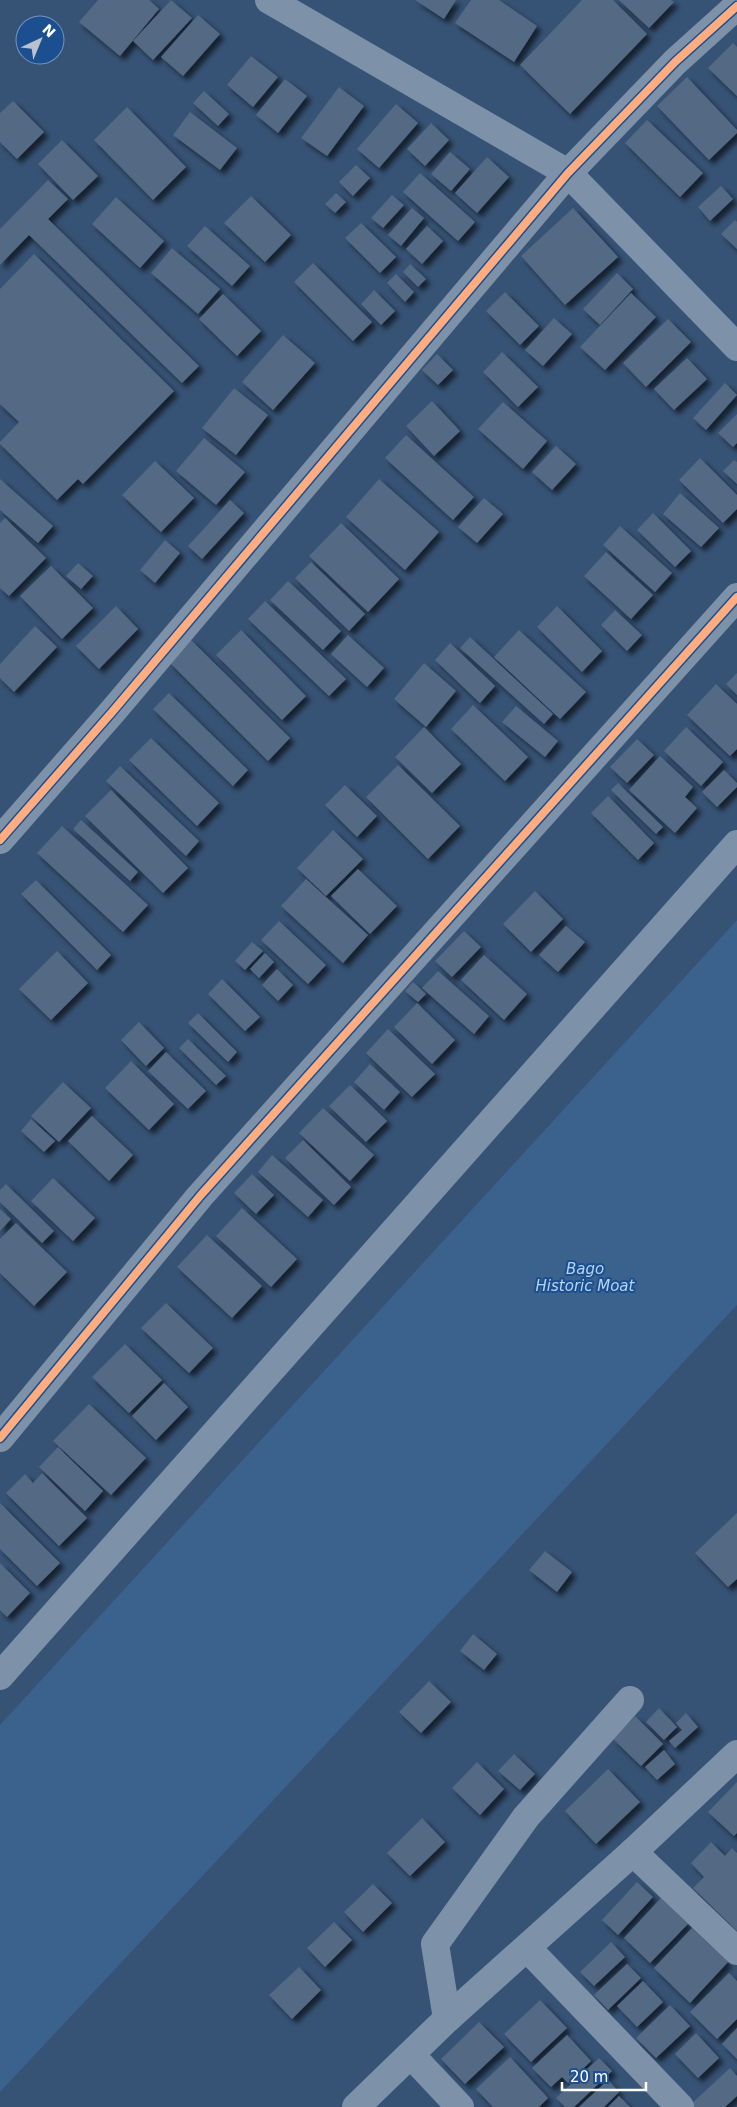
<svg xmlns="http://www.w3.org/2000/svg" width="737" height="2107" font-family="'DejaVu Sans',sans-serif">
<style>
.water{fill:#3b618d}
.building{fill:#526984;filter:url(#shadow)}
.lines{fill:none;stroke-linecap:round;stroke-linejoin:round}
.minor{stroke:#7d92a8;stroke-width:28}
.cycleway-casing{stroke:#1b4f8f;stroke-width:11}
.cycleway{stroke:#ffac80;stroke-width:8}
.labels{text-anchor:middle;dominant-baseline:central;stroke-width:4;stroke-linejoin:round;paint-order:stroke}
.water-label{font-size:15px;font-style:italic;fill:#b5d3f5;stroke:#1b4f8f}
</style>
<defs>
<filter id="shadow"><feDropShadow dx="4.5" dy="4.5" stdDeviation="2.5" flood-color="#0009"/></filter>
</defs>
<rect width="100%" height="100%" fill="#365274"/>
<!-- water -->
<polygon class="water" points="737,920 737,1305 0,2092 0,1725"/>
<!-- building -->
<g class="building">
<polygon points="98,0 149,0 159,9 120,56 79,22"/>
<polygon points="171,0 192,18 153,60 133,41"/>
<polygon points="415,0 456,0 444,19"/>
<polygon points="471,0 499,0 537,26 514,62 455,23"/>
<polygon points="582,0 613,0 647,34 570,114 520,65"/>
<polygon points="619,0 671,0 674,2 649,28"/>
<polygon points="198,15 220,34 183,76 161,57"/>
<polygon points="733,43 737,47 737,96 708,68"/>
<polygon points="251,56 278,77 253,107 227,85"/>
<polygon points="687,77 737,130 737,133 709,160 657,106"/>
<polygon points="285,79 307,96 278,133 256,115"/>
<polygon points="339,87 364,106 327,156 301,138"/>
<polygon points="204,91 229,114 218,126 193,103"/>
<polygon points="13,101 44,132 17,159 0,142 0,113"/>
<polygon points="396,104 418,123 379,168 357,149"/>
<polygon points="127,107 186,167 153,200 94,140"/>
<polygon points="190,112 237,148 220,170 173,135"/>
<polygon points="647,120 703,173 680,197 625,143"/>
<polygon points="431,123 449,140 425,166 407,149"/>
<polygon points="62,140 98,176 73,200 38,164"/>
<polygon points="450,152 470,169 451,191 431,174"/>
<polygon points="487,157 509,177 477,213 455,193"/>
<polygon points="356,165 370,178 353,196 339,182"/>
<polygon points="420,173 475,222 458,241 403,192"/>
<polygon points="48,180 68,199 48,219 199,366 182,383 29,235 0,265 0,229"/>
<polygon points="721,186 733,199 710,221 698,207"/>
<polygon points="336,193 346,202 335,213 325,204"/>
<polygon points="392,195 404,205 383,228 371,218"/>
<polygon points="251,196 291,235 265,262 224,223"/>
<polygon points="116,197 164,241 140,268 92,224"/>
<polygon points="412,208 424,218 401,246 388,235"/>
<polygon points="573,208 618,257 565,305 521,256"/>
<polygon points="735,220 737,222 737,249 721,234"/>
<polygon points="361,223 396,257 380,273 345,238"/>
<polygon points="205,226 250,266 232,286 187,246"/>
<polygon points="427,226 443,241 422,264 406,249"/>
<polygon points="172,248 220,289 198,314 151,273"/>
<polygon points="34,254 174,391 83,484 78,479 57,500 0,444 0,442 19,422 0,404 0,289"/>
<polygon points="313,263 372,322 353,341 294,282"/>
<polygon points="410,264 426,279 418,287 403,272"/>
<polygon points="617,273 633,289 600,325 583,309"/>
<polygon points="396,274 414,292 405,302 387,283"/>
<polygon points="374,290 395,311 381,325 361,304"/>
<polygon points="505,292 539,326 520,345 486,311"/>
<polygon points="631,293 656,317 605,370 580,347"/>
<polygon points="223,294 261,331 237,356 199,319"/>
<polygon points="554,318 572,334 543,366 525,350"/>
<polygon points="668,319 691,342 646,387 623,363"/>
<polygon points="283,335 315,363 273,410 242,382"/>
<polygon points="502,352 538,387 518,407 483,372"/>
<polygon points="437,354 453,370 438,385 422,370"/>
<polygon points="687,358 707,379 674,410 654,389"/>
<polygon points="725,383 737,395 706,430 693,418"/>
<polygon points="234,388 268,415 236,455 202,428"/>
<polygon points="432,401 460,431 434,456 406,426"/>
<polygon points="503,402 547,441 523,469 478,429"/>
<polygon points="737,414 737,443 733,447 718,433"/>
<polygon points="406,435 474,497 453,520 385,458"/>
<polygon points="204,438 245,472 216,505 176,471"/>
<polygon points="556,446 576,464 552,490 532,472"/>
<polygon points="700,458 737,495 737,509 723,523 679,480"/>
<polygon points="734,460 737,462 737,484 723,471"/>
<polygon points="155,461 194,498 161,532 122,495"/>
<polygon points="0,479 53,526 38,543 0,510"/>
<polygon points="379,479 439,532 405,570 346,517"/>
<polygon points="680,493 719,528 701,547 663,514"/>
<polygon points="484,498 503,514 477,543 458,527"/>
<polygon points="230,500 244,513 202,559 188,546"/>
<polygon points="653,513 691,551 675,567 637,530"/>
<polygon points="5,518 46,558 9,596 0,588 0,523"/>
<polygon points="341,523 399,579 368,612 309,556"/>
<polygon points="620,526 672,573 655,592 603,545"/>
<polygon points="165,540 180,553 155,583 140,570"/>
<polygon points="606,552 653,595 631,619 584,576"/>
<polygon points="311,562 365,614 349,631 295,578"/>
<polygon points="78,563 93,576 81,589 66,576"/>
<polygon points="51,566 93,608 62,639 20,596"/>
<polygon points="288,581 341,631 323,650 270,600"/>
<polygon points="265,601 346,679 329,696 248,619"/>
<polygon points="116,606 138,629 99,669 76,646"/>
<polygon points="557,606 602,651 582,672 537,627"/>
<polygon points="615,610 642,635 627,651 601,625"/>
<polygon points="35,626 57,647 14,692 0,678 0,664"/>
<polygon points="241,630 306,696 282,720 216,655"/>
<polygon points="519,630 586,692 560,719 494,657"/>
<polygon points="348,635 384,668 367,687 331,654"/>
<polygon points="470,637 553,714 544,724 460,648"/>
<polygon points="191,640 290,738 268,761 169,662"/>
<polygon points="450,643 495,686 480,703 435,660"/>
<polygon points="424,663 456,691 426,727 394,699"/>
<polygon points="737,673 737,695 726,684"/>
<polygon points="716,684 737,704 737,749 730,756 687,715"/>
<polygon points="169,693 248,770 233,786 153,709"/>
<polygon points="473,705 528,757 505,781 451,729"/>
<polygon points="516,706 558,741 545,757 502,722"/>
<polygon points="424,727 461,764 432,793 395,757"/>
<polygon points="686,727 723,762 701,786 664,751"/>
<polygon points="151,738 219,803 197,826 129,760"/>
<polygon points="637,739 654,755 627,783 610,767"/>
<polygon points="660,756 693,787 685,797 697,808 675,833 629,790"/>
<polygon points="398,765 460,826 428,859 366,797"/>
<polygon points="120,766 199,841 186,856 106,781"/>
<polygon points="724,770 737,783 737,787 717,807 702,792"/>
<polygon points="618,783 663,827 656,834 611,790"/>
<polygon points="345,785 377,816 357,837 325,805"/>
<polygon points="111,790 188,868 163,893 85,816"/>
<polygon points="608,796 654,843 638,860 591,813"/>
<polygon points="81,820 138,872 130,881 73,829"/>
<polygon points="62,826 148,905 123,932 37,853"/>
<polygon points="333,830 363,859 326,896 297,868"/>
<polygon points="358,869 397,906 370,934 331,896"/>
<polygon points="306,879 368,935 343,963 281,906"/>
<polygon points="36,880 111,955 97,970 21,894"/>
<polygon points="535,891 563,919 531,952 503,924"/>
<polygon points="279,921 326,965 308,984 261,940"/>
<polygon points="566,926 585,942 558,972 539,955"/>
<polygon points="464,931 481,947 452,977 435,961"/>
<polygon points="252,942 263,951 245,970 235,961"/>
<polygon points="57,951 88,983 51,1020 19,989"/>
<polygon points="265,953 274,962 259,978 250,969"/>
<polygon points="484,955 527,994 504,1020 461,980"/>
<polygon points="277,969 293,985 278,1001 262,985"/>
<polygon points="438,971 489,1016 474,1034 422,988"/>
<polygon points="222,979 260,1017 245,1031 208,994"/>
<polygon points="413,982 426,994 418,1002 405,991"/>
<polygon points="417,1003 455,1040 432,1064 394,1027"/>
<polygon points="198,1013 237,1052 228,1062 188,1023"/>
<polygon points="139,1022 164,1048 146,1066 121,1040"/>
<polygon points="388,1029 435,1074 412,1097 366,1053"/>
<polygon points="188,1039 226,1076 216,1085 179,1048"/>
<polygon points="166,1052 206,1091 188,1109 148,1071"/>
<polygon points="131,1061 174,1104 149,1130 105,1088"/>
<polygon points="370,1064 400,1092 384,1110 354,1082"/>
<polygon points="63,1082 91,1108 59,1142 31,1116"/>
<polygon points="350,1085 387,1121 366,1142 329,1106"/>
<polygon points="323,1108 374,1155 350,1181 299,1133"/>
<polygon points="92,1116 133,1155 109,1181 68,1141"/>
<polygon points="31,1119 55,1141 44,1152 21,1131"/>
<polygon points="303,1140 351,1187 334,1205 285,1158"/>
<polygon points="272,1155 323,1200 308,1217 258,1172"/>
<polygon points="252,1174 274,1195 256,1214 234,1193"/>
<polygon points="53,1178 95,1218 73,1241 31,1201"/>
<polygon points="6,1184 54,1231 42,1243 0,1202 0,1190"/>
<polygon points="242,1208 297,1259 271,1287 216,1236"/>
<polygon points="0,1209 11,1219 0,1231"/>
<polygon points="16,1223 67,1272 34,1306 0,1273 0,1239"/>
<polygon points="207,1235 262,1286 232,1318 177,1267"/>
<polygon points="166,1303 213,1348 189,1373 141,1328"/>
<polygon points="125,1344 162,1380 129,1413 92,1377"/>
<polygon points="164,1383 188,1407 156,1440 132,1416"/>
<polygon points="89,1404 146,1458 111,1495 53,1441"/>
<polygon points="58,1447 103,1491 85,1511 39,1467"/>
<polygon points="42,1473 87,1518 59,1546 6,1493 25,1474 33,1483"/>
<polygon points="0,1503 60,1563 37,1586 0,1549"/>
<polygon points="737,1513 737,1579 728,1587 695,1553"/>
<polygon points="545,1551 572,1572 557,1592 529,1570"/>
<polygon points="0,1563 30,1593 7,1617 0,1610"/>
<polygon points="473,1634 497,1654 484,1670 460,1651"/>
<polygon points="429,1681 451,1702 421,1733 399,1712"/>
<polygon points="659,1708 677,1727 664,1740 646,1722"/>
<polygon points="686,1713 698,1727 675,1748 669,1741 682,1730 676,1723"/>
<polygon points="635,1716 663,1744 641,1766 613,1739"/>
<polygon points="664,1750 675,1764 657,1780 645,1767"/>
<polygon points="514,1754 535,1774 520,1790 498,1771"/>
<polygon points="477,1762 504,1789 480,1815 452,1788"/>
<polygon points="608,1769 640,1802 596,1844 565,1811"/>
<polygon points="737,1782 737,1833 734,1836 708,1812"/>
<polygon points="422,1818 445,1842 410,1876 387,1853"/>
<polygon points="711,1842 725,1856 732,1848 737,1853 737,1931 693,1888 704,1877 691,1863"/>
<polygon points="637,1882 653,1897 618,1935 602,1920"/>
<polygon points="373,1884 392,1903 363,1932 344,1912"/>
<polygon points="661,1898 688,1924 650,1963 624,1938"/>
<polygon points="334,1922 352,1940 325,1967 307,1948"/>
<polygon points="692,1928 728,1962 690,2003 654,1968"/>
<polygon points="611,1942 625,1957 594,1986 580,1972"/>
<polygon points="627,1964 641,1978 608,2010 594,1995"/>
<polygon points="299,1967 321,1990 292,2019 269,1995"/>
<polygon points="729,1973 737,1981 737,2019 717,2039 690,2012"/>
<polygon points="643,1981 663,2002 637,2027 617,2006"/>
<polygon points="540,2000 567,2028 531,2062 504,2034"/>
<polygon points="670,2005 690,2026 656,2058 636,2038"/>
<polygon points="479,2022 504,2047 465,2084 441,2059"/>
<polygon points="737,2028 737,2059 722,2044"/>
<polygon points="696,2033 719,2058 698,2078 675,2054"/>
<polygon points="567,2035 591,2061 568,2083 562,2077 551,2087 532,2068"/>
<polygon points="510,2057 548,2098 539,2107 493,2107 476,2089"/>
<polygon points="599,2058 612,2071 574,2107 565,2107 556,2098"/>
<polygon points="730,2068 737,2076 737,2096 725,2107 692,2107 690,2105"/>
<polygon points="608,2080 619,2092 604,2107 579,2107"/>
<polygon points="619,2096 630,2107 608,2107"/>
</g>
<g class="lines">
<!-- minor -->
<g class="minor">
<polyline points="269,0 568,173 737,347"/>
<polyline points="0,840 113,711 568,173 675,62 737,6"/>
<polyline points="0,1438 200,1196 737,597"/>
<polyline points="0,1676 737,844"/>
<polyline points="633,1852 737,1951"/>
<polyline points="527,1948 680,2107"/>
<polyline points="447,2019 435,1944 526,1817 630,1700"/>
<polyline points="411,2055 460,2107"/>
<polyline points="356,2107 447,2019 633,1852 737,1754"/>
</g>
<defs>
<g id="cycleway">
<polyline points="0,840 113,711 568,173 675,62 737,6"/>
<polyline points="0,1438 200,1196 737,597"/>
</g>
</defs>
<!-- cycleway casing -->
<use href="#cycleway" class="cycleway-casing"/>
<!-- cycleway -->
<use href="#cycleway" class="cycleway"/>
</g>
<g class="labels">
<!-- water labels -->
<g class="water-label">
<text x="585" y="1269">Bago<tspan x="585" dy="17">Historic Moat</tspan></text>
</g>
</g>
<!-- north arrow -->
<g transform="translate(40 40) rotate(44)"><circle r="24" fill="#1b4f8f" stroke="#7695bc"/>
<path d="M0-4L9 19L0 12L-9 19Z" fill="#b9c2ce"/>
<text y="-8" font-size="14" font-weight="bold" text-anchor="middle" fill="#ffffff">N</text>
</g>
<!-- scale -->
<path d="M562 2082v8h84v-8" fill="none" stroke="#ffffff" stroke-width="2.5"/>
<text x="570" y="2082" font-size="15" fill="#ffffff" stroke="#1b4f8f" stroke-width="4" paint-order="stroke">20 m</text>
</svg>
